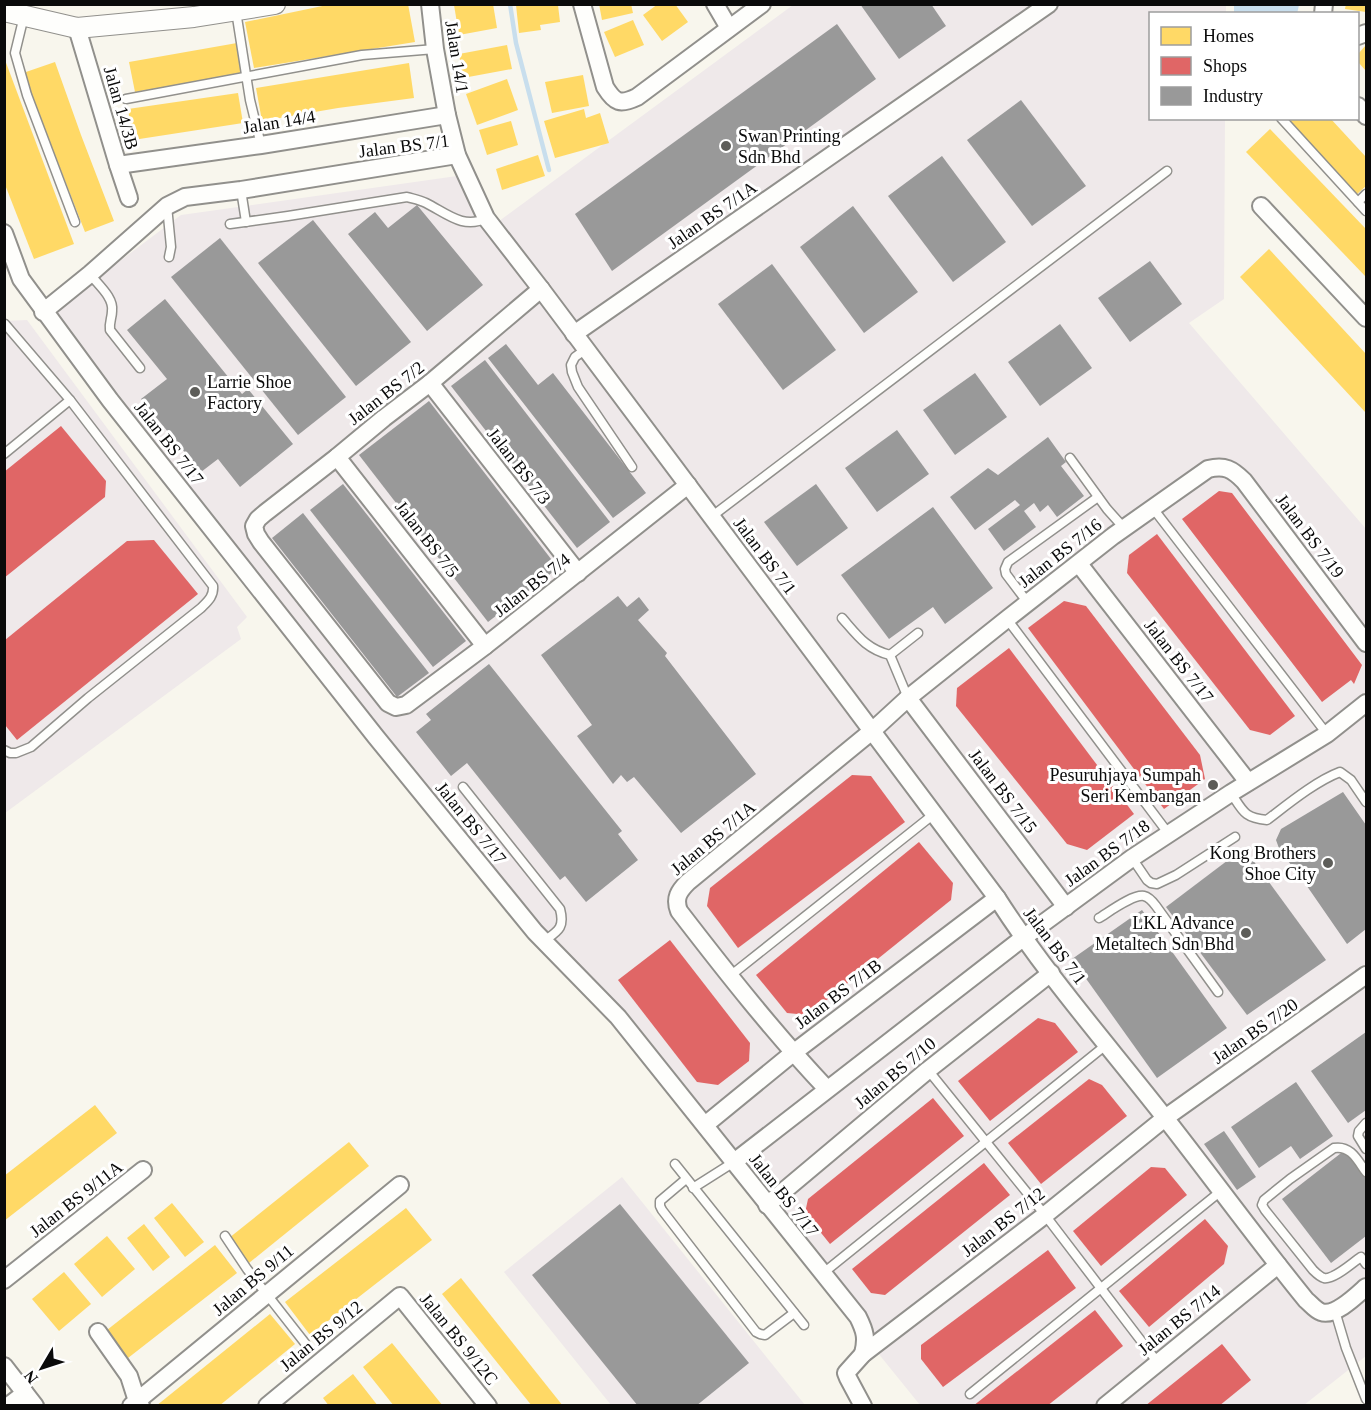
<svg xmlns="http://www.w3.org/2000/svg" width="1371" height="1410" font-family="'Times New Roman',serif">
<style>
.industrial{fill:#efe9ea}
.water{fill:#c8deed}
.homes{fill:#ffd966}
.shops{fill:#e06666}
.industry{fill:#999}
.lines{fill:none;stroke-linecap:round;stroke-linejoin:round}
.stream{stroke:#c8deed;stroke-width:4.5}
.service-casing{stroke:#91908c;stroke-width:11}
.minor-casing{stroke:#91908c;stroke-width:20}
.tertiary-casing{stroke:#91908c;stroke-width:22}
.service{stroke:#fefefc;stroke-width:8}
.minor{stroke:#fefefc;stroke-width:16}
.tertiary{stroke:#fefefc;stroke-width:20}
.poi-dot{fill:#5d5d59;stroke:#fff;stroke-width:2}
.labels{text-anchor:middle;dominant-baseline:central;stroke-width:6;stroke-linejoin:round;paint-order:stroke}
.street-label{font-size:18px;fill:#0a0a0a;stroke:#fff}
.poi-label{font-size:18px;fill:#0a0a0a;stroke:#fff;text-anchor:end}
</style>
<rect width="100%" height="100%" fill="#f8f6ed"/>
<!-- industrial -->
<g class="industrial">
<polygon points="793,5 1226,5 1226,13 1150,14 1150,118 1225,119 1224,299 1189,323 1366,529 1366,1356 1304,1405 920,1405 217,536 52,312 181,215 457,176 487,230"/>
<polygon points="27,320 247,617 237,627 241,639 5,813 4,321"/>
<polygon points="622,1177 805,1405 611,1405 504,1272"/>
</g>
<!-- water -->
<polygon class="water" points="1234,5 1234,4 1299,5 1297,14 1234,13"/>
<!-- homes -->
<g class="homes">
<polygon points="332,4 408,4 415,42 254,68 245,22"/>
<polygon points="493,4 497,28 459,35 454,5"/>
<polygon points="599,4 631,4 633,13 602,20"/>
<polygon points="658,4 675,4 688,22 662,41 643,15"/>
<polygon points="1346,4 1366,4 1366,12 1345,9"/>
<polygon points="516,5 558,5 560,22 540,25 541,30 519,33"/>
<polygon points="633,20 644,45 615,57 604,32"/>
<polygon points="237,43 243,74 135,92 129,62"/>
<polygon points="507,45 512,69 463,78 459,54"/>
<polygon points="1366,45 1366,71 1358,62 1358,54"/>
<polygon points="5,60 74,244 34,259 4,182"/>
<polygon points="55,62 81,135 114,221 85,232 23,73"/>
<polygon points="409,63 414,98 338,108 262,121 256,88"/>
<polygon points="583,75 589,106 552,113 545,82"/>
<polygon points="507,79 518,110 477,125 466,94"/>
<polygon points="238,93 243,123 133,140 128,109"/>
<polygon points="584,109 586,118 600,113 609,143 555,158 544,121"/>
<polygon points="1285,118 1330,118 1366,157 1366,186 1356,195"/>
<polygon points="511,121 518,145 487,155 479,130"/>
<polygon points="1270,129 1366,229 1366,277 1246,152"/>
<polygon points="538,155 545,176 502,190 496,169"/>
<polygon points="1269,249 1366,354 1366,413 1240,277"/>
<polygon points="95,1105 117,1133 4,1221 4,1176"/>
<polygon points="349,1142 369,1166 249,1263 229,1238"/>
<polygon points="172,1203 204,1242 185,1257 154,1218"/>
<polygon points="406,1208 432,1240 310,1335 285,1302"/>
<polygon points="144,1224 170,1257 153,1271 127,1238"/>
<polygon points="107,1236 135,1269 102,1297 74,1264"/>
<polygon points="215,1245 237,1273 128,1358 107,1330"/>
<polygon points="64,1272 91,1304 59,1331 32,1299"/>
<polygon points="461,1278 563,1406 532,1406 442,1294"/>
<polygon points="270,1314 295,1344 219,1406 156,1406"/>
<polygon points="392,1343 443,1406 394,1406 363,1367"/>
<polygon points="353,1374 378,1406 329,1406 323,1398"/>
</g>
<!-- shops -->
<g class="shops">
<polygon points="61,426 106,481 105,497 4,578 4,472"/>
<polygon points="1219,491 1232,493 1362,665 1354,684 1351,680 1322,702 1182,519"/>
<polygon points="1157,534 1295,716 1270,735 1250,730 1127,573 1129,555"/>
<polygon points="154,540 198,594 17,740 5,725 5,640 127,541"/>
<polygon points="1064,601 1086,606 1200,755 1205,779 1164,809 1028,628"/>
<polygon points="1009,648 1134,814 1087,850 1067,844 956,706 957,688"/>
<polygon points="852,775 871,776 905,822 738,948 707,906 710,888"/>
<polygon points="919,842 953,883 951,900 808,1015 787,1013 756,975"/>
<polygon points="670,940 750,1043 749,1061 718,1085 697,1082 618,980"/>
<polygon points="1038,1018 1055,1023 1078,1052 990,1121 958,1081"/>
<polygon points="1089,1079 1102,1085 1127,1116 1041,1184 1008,1143"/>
<polygon points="933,1098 964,1136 830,1244 805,1213 808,1199"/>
<polygon points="984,1163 1010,1195 885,1295 871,1293 852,1269"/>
<polygon points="1151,1167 1165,1168 1187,1195 1101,1266 1073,1231"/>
<polygon points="1205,1219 1228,1246 1224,1264 1149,1327 1119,1291"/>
<polygon points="1048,1250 1076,1288 943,1387 921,1359 921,1345"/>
<polygon points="1095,1310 1123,1346 1047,1406 973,1406"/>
<polygon points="1222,1344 1251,1380 1219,1406 1145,1406"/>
</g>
<!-- industry -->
<g class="industry">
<polygon points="860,4 931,4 946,26 899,59"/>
<polygon points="837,24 876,79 612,271 575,214"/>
<polygon points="1021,100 1086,186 1032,226 967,140"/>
<polygon points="942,156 1006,242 953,282 888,196"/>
<polygon points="417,205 483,285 427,331 348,234 375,212 388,228"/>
<polygon points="853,206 918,292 864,333 800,247"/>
<polygon points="313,220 411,342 356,386 258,263"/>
<polygon points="220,238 346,397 298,435 171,277"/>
<polygon points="1150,261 1182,304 1130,342 1098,298"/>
<polygon points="772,264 836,350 783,390 718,304"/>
<polygon points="165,299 242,394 248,389 293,444 240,487 218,459 201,472 141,399 167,379 127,330"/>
<polygon points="1060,324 1092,368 1040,406 1008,362"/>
<polygon points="506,344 538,385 553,373 646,493 613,518 488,358"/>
<polygon points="485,360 610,522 577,548 451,386"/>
<polygon points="975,373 1007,417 955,455 923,410"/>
<polygon points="429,401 558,568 488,622 359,455"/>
<polygon points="897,430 929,474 877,512 845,468"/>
<polygon points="1048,437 1066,462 1061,466 1084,496 1057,517 1048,505 1040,512 1034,503 1024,511 1036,527 1004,551 988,529 1020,505 1015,500 975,530 950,497 988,468 998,475"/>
<polygon points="343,484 466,641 433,667 310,510"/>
<polygon points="816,484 848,528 797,566 764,522"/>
<polygon points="933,507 993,588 945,624 933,607 889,639 841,575"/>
<polygon points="303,513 429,673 397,697 272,538"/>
<polygon points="618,596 627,607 639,597 649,610 638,620 667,653 665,656 756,774 681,833 634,777 627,782 621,775 613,784 577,736 592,725 541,655"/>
<polygon points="489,664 622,831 618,834 638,860 586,902 565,876 560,880 467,763 451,776 416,732 431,720 426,714"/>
<polygon points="1343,792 1366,825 1366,929 1347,944 1300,876 1280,851 1276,840 1281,829"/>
<polygon points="1244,848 1326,960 1247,1015 1166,907"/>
<polygon points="1142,910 1227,1028 1157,1078 1072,959"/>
<polygon points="1366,1032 1366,1110 1348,1123 1311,1071"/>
<polygon points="1296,1082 1333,1136 1300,1159 1291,1146 1259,1168 1231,1127"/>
<polygon points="1224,1131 1256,1177 1237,1190 1204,1144"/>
<polygon points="1345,1150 1366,1178 1366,1236 1331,1263 1282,1199"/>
<polygon points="620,1204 749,1363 696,1406 638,1406 532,1275"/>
</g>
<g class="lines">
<!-- stream -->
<polyline class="stream" points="510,4 516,43 549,170"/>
<defs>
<g id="service">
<polyline points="236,11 250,100 261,145"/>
<polyline points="24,16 15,53 27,95 75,222"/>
<polyline points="126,99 362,55 435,49"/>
<polyline points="1281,118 1366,211"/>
<polyline points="241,190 246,222"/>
<polyline points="1358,202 1366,194"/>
<polyline points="167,206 171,247 169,257"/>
<path d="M230 224 288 216 407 197C414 199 420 200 426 203 446 213 464 230 486 218"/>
<path d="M90 274C97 284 114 297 112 311 112 318 109 322 110 330L140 368"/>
<polyline points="5,324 70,400"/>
<polyline points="586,349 575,357 571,365 572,372 578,387 632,467"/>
<path d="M4 454 70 400 213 586C214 596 208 601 201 608L88 698 31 747 16 753H10L4 750"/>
<polyline points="1070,458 1107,509 1124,528"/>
<polyline points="1152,507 1327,734"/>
<polyline points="711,517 1167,171"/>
<polyline points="1028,603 1006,574 1005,569 1008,562 1098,497"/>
<path d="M842 618C857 635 866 649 890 655L908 698"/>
<polyline points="1007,619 1168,833"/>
<polyline points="890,655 918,633"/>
<path d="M463 787 560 909C565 928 558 931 544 941"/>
<path d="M1231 793C1243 811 1244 818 1267 820 1288 804 1316 781 1340 772L1351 780 1366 802"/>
<polyline points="1132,858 1147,880 1151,883 1157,884 1176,875 1235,837"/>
<path d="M1099 918C1109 912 1133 894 1144 896 1149 897 1153 902 1156 906L1218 992"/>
<polyline points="730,976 934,814"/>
<polyline points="928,1070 1045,1215 1158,1363"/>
<polyline points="1366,1123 1359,1131 1358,1136 1366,1149"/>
<polyline points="675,1164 804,1325"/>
<path d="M1366 1172C1358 1161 1351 1145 1334 1148L1290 1179 1264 1200 1262 1205 1265 1210 1313 1270C1316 1273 1320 1277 1324 1278 1334 1280 1353 1262 1361 1257L1366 1264"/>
<polyline points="686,1179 660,1201 660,1206 662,1210 756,1332 760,1334 765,1335 794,1313"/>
<polyline points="693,1188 734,1162"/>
<polyline points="225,1236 247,1269 305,1343"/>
<polyline points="822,1274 1106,1045"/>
<polyline points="1335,1311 1346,1348 1366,1399"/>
<polyline points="970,1394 1221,1191"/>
</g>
<g id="minor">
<path d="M430 4 435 49 447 115 457 155 486 218 541 289 997 898C1047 976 1109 1046 1166 1119 1213 1179 1258 1241 1306 1300 1311 1304 1315 1310 1321 1312 1335 1317 1356 1296 1366 1287"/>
<path d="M582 4 605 87C615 103 620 105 637 97L762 4"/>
<polyline points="715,4 729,28"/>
<polyline points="1323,14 1324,4"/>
<polyline points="77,28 118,165 129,198"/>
<polyline points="1358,36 1366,33"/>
<polyline points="1358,106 1366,116"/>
<polyline points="118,165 261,145 447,115"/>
<polyline points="1261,206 1366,318"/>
<path d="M4 233 21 279 110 400 376 737 535 932 618 1017 858 1317C865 1331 867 1338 863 1354"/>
<polyline points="541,289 430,383 384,418 337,457 265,513 258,519 254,526 256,534 261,542 388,703 396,707 406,705 485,646 688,485"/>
<polyline points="43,312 90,274 167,206 185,197 241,190 457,155"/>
<polyline points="574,334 1049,4"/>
<polyline points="430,383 578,573"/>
<polyline points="337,457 485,646"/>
<polyline points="1079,564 1248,782"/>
<polyline points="908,698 1066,907"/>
<path d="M827 1089C774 1033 726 972 679 911 674 898 679 891 688 882L872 731 908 698 1007 619 1113 536 1208 469C1225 465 1232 469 1244 481L1366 643"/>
<polyline points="705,1125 793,1053 997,898"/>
<polyline points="734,1162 1023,938 1132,858 1231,793 1327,734 1366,703"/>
<polyline points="767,1205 928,1070 1051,973"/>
<polyline points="4,1280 143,1170"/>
<polyline points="98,1332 129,1376 137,1401 141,1406"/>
<polyline points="4,1366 35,1406"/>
<polyline points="8,1406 25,1393"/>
<polyline points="131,1406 400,1185"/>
<polyline points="267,1406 400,1296 488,1406"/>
<polyline points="863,1406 848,1378 846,1373 863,1354 1045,1215 1165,1118 1366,975"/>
<polyline points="1105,1406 1278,1265"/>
</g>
<polyline id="tertiary" points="4,11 77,28 194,17 275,4"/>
</defs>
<!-- service casing -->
<use href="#service" class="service-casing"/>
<!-- minor casing -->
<use href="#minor" class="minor-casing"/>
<!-- tertiary casing -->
<use href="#tertiary" class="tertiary-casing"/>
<!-- service -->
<use href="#service" class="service"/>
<!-- minor -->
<use href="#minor" class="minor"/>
<!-- tertiary -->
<use href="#tertiary" class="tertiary"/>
</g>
<!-- markers -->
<g class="poi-dot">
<circle cx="726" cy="146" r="6"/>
<circle cx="195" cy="392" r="6"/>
<circle cx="1213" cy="785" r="6"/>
<circle cx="1328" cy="863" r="6"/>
<circle cx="1246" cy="933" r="6"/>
</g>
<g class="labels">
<!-- street labels -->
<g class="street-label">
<text transform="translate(457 57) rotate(81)">Jalan 14/1</text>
<text transform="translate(121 108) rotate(74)">Jalan 14/3B</text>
<text transform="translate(279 122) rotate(-9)">Jalan 14/4</text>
<text transform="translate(404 146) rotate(-7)">Jalan BS 7/1</text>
<text transform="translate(712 215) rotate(-35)">Jalan BS 7/1A</text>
<text transform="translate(386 393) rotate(-38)">Jalan BS 7/2</text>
<text transform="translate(169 443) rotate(52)">Jalan BS 7/17</text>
<text transform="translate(519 466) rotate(52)">Jalan BS 7/3</text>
<text transform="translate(1310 536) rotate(53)">Jalan BS 7/19</text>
<text transform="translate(427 539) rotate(52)">Jalan BS 7/5</text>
<text transform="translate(1060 553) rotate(-38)">Jalan BS 7/16</text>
<text transform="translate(765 556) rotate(53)">Jalan BS 7/1</text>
<text transform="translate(532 585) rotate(-38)">Jalan BS 7/4</text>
<text transform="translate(1179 661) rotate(52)">Jalan BS 7/17</text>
<text transform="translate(1003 791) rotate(53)">Jalan BS 7/15</text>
<text transform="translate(471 823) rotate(51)">Jalan BS 7/17</text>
<text transform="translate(713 838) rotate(-40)">Jalan BS 7/1A</text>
<text transform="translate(1107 853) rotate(-36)">Jalan BS 7/18</text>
<text transform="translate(1055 946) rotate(53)">Jalan BS 7/1</text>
<text transform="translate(838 994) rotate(-37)">Jalan BS 7/1B</text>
<text transform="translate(1255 1031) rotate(-35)">Jalan BS 7/20</text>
<text transform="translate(895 1073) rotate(-40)">Jalan BS 7/10</text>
<text transform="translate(784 1195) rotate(52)">Jalan BS 7/17</text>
<text transform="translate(76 1199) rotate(-38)">Jalan BS 9/11A</text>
<text transform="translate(1003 1222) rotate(-38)">Jalan BS 7/12</text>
<text transform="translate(253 1280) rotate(-40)">Jalan BS 9/11</text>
<text transform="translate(1179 1320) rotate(-39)">Jalan BS 7/14</text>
<text transform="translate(321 1336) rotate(-39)">Jalan BS 9/12</text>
<text transform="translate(459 1339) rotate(51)">Jalan BS 9/12C</text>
</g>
<!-- poi labels -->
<g class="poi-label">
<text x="738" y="136" text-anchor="start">Swan Printing<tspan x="738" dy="21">Sdn Bhd</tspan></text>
<text x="207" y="382" text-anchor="start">Larrie Shoe<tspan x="207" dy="21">Factory</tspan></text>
<text x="1201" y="775">Pesuruhjaya Sumpah<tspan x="1201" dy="21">Seri Kembangan</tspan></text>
<text x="1316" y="853">Kong Brothers<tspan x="1316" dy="21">Shoe City</tspan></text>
<text x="1234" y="923">LKL Advance<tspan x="1234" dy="21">Metaltech Sdn Bhd</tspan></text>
</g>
</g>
<!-- border -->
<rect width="1371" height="1410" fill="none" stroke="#0a0a0a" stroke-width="12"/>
<!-- legend -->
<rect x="1149" y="12" width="210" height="108" fill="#ffffff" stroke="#9d9d9d" stroke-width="1.5"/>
<rect x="1161" y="27" width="30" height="18" fill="#ffd966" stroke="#9d9d9d" stroke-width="1.5"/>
<text x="1203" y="42" font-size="18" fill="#0a0a0a">Homes</text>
<rect x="1161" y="57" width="30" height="18" fill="#e06666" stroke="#9d9d9d" stroke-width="1.5"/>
<text x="1203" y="72" font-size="18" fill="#0a0a0a">Shops</text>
<rect x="1161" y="87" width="30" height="18" fill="#999999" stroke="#9d9d9d" stroke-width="1.5"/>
<text x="1203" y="102" font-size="18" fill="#0a0a0a">Industry</text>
<!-- north arrow -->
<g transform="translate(42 1368) rotate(231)" stroke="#ffffff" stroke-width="4.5" paint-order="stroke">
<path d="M0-4.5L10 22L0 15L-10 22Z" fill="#0a0a0a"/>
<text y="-9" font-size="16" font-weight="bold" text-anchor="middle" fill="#0a0a0a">N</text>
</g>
</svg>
